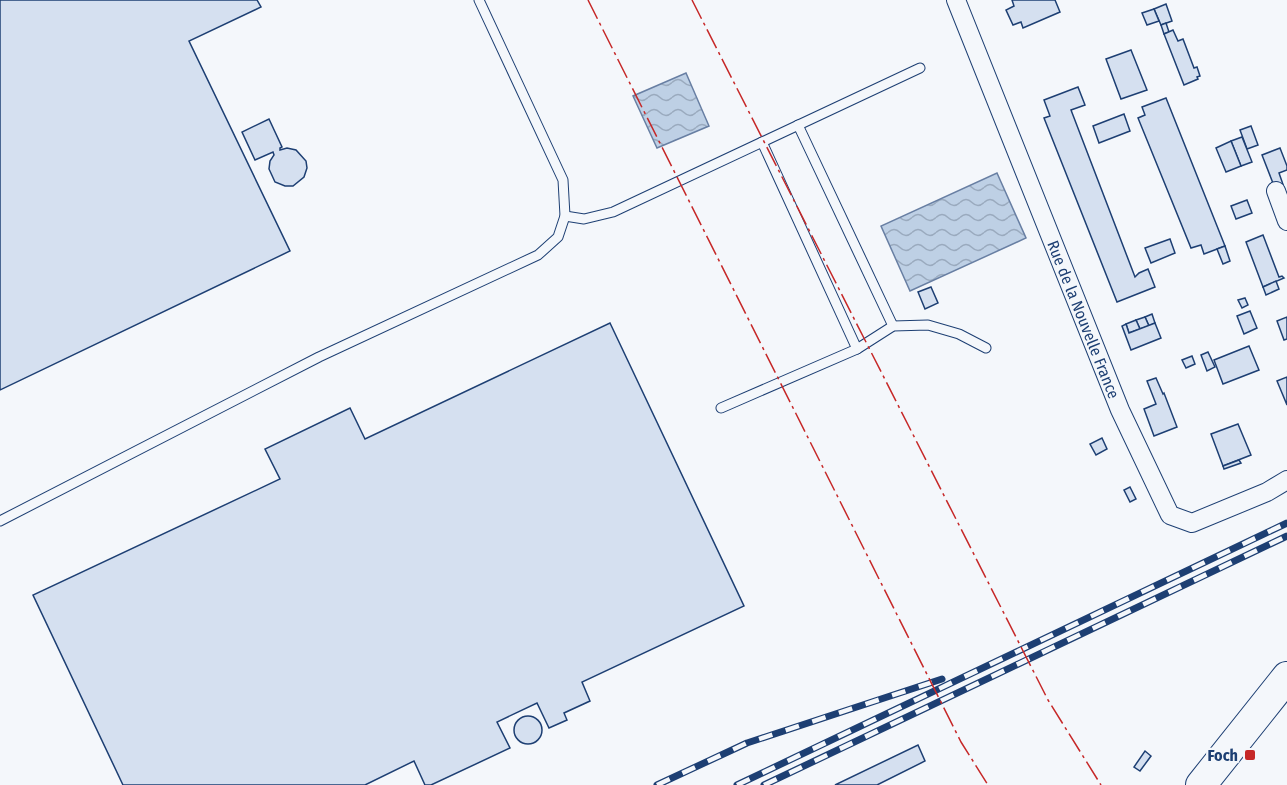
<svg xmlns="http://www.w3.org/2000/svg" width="1287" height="785" font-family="'Fira Sans Condensed',sans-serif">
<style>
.water{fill:url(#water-waves);stroke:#687fa3;stroke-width:1.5}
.building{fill:#d5e0f0;stroke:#1d3f73;stroke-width:1.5}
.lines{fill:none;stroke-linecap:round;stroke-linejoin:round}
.lane-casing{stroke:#1d3f73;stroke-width:11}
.street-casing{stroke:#1d3f73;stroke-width:20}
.primary-casing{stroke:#1d3f73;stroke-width:32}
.lane{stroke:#f4f7fb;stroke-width:9}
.street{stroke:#f4f7fb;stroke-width:18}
.primary{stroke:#f4f7fb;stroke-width:30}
.rail-casing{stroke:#1d3f73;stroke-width:7}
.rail{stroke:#f4f7fb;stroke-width:4.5;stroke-dasharray:14;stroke-linecap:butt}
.power{stroke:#c62828;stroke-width:1.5;stroke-dasharray:21 4.5 3 4.5;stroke-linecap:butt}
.poi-dot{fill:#c62828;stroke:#f4f7fb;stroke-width:2}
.labels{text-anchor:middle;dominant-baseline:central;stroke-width:4.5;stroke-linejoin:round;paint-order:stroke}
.street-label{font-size:16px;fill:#1d3f73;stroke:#f4f7fb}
.poi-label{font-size:16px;font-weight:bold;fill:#1d3f73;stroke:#f4f7fb;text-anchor:end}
</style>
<defs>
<pattern id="water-waves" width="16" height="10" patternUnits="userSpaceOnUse" patternTransform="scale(1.5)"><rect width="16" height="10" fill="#bed0e5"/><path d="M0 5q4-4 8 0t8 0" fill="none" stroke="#9aaabe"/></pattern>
</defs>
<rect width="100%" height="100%" fill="#f4f7fb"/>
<!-- water -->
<g class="water">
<polygon points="686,73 709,126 657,148 633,96"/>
<polygon points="997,173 1026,238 910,291 881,226"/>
</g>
<!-- building -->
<g class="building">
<polygon points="0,0 257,0 261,7 189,41 290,251 0,390"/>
<polygon points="1012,0 1055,0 1060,12 1023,28 1021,22 1013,25 1006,10 1014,6"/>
<polygon points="1166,4 1172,21 1161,25 1154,9"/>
<polygon points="1154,9 1159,21 1147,25 1142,13"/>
<polygon points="1166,23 1169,32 1164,34 1161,25"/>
<polygon points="1173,30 1178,41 1183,39 1194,68 1197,67 1200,76 1197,77 1198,79 1184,85 1164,34"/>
<polygon points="1131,50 1147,90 1121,99 1106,59"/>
<polygon points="1078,87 1085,105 1071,110 1135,277 1139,273 1148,269 1155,287 1117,302 1044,118 1050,116 1044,100"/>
<polygon points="1166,98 1225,246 1204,254 1201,245 1191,248 1138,118 1145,115 1142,107"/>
<polygon points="1124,114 1130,131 1099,143 1093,126"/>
<polygon points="269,119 282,147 280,148 280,150 287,148 296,150 306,161 307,168 304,177 293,186 285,186 275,182 269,169 270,161 274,155 273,152 255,160 242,132"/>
<polygon points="1251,126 1258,145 1247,149 1240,130"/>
<polygon points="1242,137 1252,162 1241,166 1231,141"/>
<polygon points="1231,141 1241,166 1226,172 1216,148"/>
<polygon points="1280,148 1287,166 1287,170 1279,173 1286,193 1278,196 1262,155"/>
<polygon points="1247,200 1252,213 1236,219 1231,206"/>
<polygon points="1263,235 1279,277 1282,276 1284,278 1263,287 1246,242"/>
<polygon points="1170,239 1175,253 1151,263 1145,248"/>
<polygon points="1225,246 1230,261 1223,264 1217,249"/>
<polygon points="1276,281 1279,289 1266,295 1263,287"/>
<polygon points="931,287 938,303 925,309 918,292"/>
<polygon points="1245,298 1248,305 1242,308 1238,300"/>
<polygon points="1250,311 1257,328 1244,334 1237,316"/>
<polygon points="1152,314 1155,323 1149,326 1145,317"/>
<polygon points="1145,317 1149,326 1140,329 1136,320"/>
<polygon points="1287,317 1287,339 1284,340 1277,321"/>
<polygon points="1136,320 1140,329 1129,333 1126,324"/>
<polygon points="610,323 744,606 582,682 590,701 564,713 567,720 549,728 537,703 497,722 510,748 431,785 425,785 414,761 365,785 123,785 33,595 280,479 265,449 350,408 365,439"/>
<polygon points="1155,323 1161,338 1131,350 1122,326 1126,324 1129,333"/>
<polygon points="1249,346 1259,370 1223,384 1214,360"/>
<polygon points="1208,352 1215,367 1207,371 1201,355"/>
<polygon points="1192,356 1195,364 1186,368 1182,360"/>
<polygon points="1287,377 1287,405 1277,381"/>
<polygon points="1156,378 1163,394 1164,393 1177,427 1154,436 1144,409 1156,404 1147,381"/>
<polygon points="1238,424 1251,455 1223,466 1211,434"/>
<polygon points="1102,438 1107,449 1096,455 1090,444"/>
<polygon points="1239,460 1241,463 1224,469 1223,466"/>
<polygon points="1130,487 1136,499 1130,502 1124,490"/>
<circle cx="528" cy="730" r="14"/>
<polygon points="918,745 925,761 877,785 835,785"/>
<polygon points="1145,751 1151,756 1140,771 1134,767"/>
</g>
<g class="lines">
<defs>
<g id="lane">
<polyline points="798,125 893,326"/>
<polyline points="762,142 857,349 893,326 928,325 959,334 986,348"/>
<polyline points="565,216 584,219 613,212 920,68"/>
<polyline points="721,408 857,349"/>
<polyline points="0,521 319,357 538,255 558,237 565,216 563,180 479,0"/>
</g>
<g id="street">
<path id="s1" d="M956 0 1120 410 1170 515 1192 523 1267 492 1287 480"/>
<polyline points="1276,191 1287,221"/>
</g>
<polyline id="primary" points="1201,785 1287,677"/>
</defs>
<!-- lane casing -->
<use href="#lane" class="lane-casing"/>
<!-- street casing -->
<use href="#street" class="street-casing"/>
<!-- primary casing -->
<use href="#primary" class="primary-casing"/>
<!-- lane -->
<use href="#lane" class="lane"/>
<!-- street -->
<use href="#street" class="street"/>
<!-- primary -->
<use href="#primary" class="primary"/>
<defs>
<g id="rail">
<polyline points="657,785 747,743 942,679"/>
<polyline points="737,785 1287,523"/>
<polyline points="764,785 1287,536"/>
</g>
</defs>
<!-- rail casing -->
<use href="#rail" class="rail-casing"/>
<!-- rail -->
<use href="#rail" class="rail"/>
<!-- power -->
<g class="power">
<polyline points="588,0 961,742 988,785"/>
<polyline points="692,0 1048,700 1101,785"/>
</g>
</g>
<!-- markers -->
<rect class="poi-dot" x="1244" y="749" width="12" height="12" rx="3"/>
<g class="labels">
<!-- street labels -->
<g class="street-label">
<text stroke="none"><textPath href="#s1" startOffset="344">Rue de la Nouvelle France</textPath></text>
</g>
<!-- poi labels -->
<g class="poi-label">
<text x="1238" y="755">Foch</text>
</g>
</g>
</svg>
